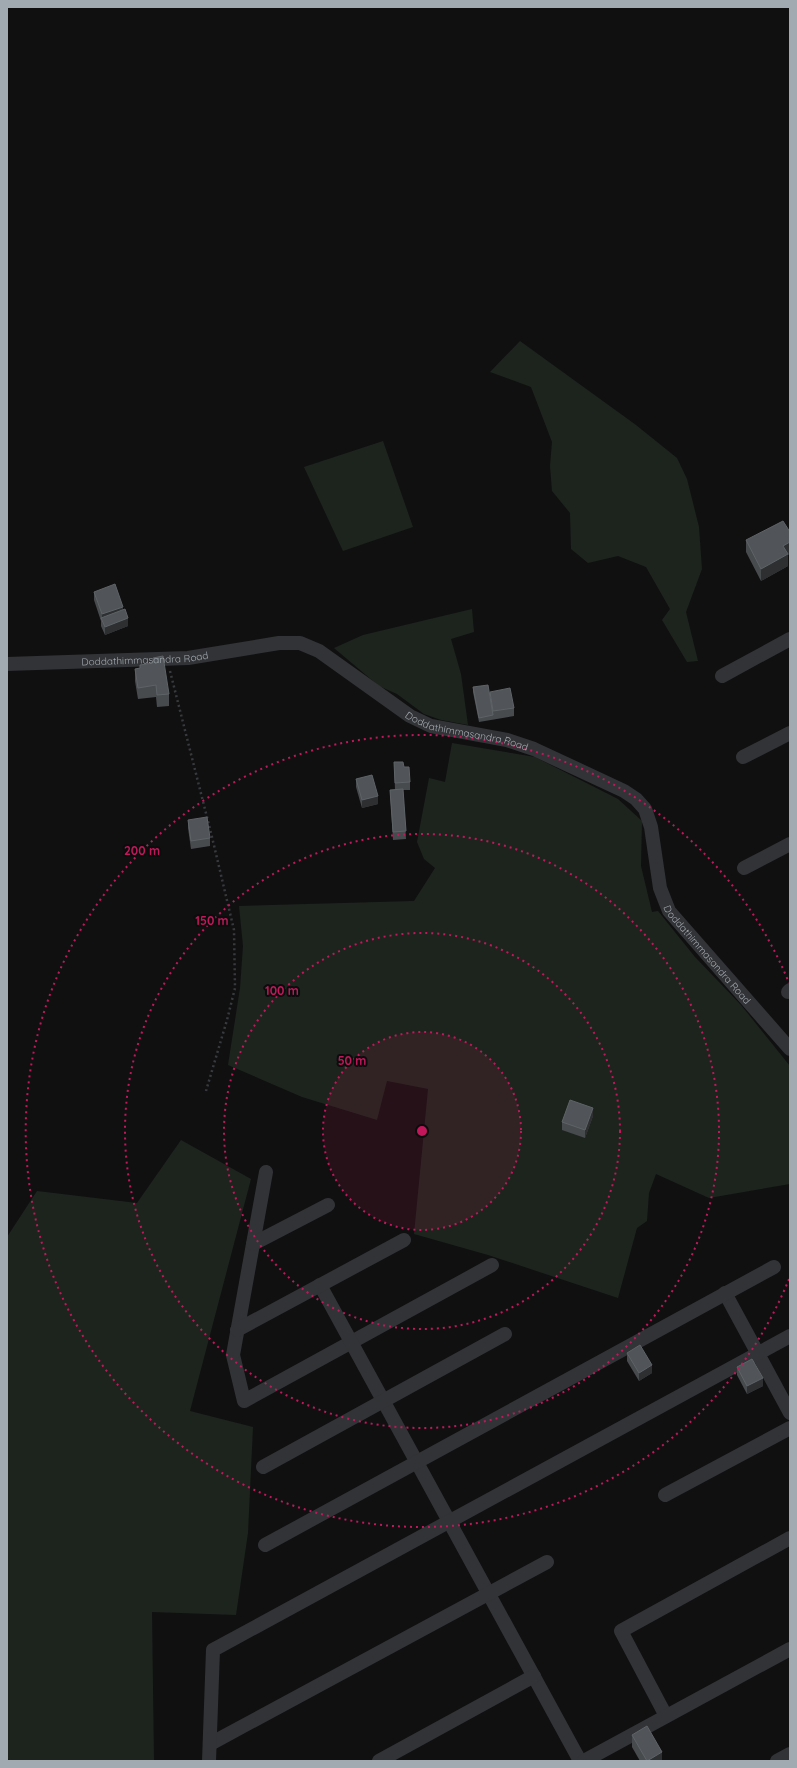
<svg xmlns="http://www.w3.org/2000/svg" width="797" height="1768" font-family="Quicksand,sans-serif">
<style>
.green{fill:#1d241d}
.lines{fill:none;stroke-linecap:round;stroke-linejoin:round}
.path{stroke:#383a3d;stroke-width:2.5;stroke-dasharray:2 3;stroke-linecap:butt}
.minor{stroke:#323336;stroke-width:14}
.wall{fill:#484b4e}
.shaded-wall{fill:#2d2f31}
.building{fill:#515559;stroke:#5e6367}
.ring{fill:none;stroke:#c2185b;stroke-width:2;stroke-dasharray:2 4}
.labels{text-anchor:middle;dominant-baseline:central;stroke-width:4;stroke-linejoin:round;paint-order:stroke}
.street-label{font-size:10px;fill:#a2aab1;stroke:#0b0c0c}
.centre{fill:#c2185b;stroke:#0b0c0c;stroke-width:2}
.ring-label{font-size:12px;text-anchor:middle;font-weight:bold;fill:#c2185b;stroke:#0b0c0c;stroke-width:4;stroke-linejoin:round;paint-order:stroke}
</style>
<rect width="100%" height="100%" fill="#101011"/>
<!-- green -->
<g class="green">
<polygon points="520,341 636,425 677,458 687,479 699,527 702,569 686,612 698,661 687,662 662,620 670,609 646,567 618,556 588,563 571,549 570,513 552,491 550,466 552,442 531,387 490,372"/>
<polygon points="383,441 413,527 343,551 304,467"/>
<polygon points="472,609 474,632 451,639 461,674 468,725 441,720 424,714 397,694 379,686 334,648 363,635"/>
<polygon points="452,743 535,757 618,799 642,821 641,866 652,912 658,911 695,957 741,1005 790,1066 790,1184 709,1198 656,1174 649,1193 647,1221 637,1228 618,1298 488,1255 414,1234 428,1089 387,1081 377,1120 302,1097 228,1065 240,988 243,946 239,906 414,901 435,868 424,859 417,842 429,778 445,782"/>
<polygon points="181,1140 251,1179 190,1411 253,1427 248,1533 236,1615 152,1612 154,1761 11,1761 7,1759 7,1237 37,1191 137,1203"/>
</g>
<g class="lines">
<!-- path -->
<polyline class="path" points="170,671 212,837 234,930 235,988 227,1020 206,1091"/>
<!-- minor -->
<g class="minor">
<path id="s1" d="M7 664 188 658 279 643H300L319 651 410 716 431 726 507 740 534 749 624 791 636 799 645 809 651 827 660 888 669 911 790 1049"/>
<polyline points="722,676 790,639"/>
<polyline points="743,757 790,733"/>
<polyline points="744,868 790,844"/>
<polyline points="788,992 790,990"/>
<polyline points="266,1172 233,1355 244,1401 492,1265"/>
<polyline points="253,1244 328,1205"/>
<polyline points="320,1285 580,1761"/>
<polyline points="725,1293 790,1413"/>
<polyline points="237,1330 404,1240"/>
<polyline points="263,1467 505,1334"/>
<polyline points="665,1495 790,1428"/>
<polyline points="265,1545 774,1267"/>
<polyline points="666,1716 621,1631 790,1538"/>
<polyline points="210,1744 547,1562"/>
<polyline points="209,1761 213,1650 790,1336"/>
<polyline points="379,1761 534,1676"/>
<polyline points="584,1761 790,1649"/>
<polyline points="777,1761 790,1754"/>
</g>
</g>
<!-- wall -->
<g class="wall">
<polygon points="790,532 790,554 788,555 788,566 761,581 746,552 746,540"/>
<polygon points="94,592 123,610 128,626 105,635 101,626 101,621 94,600"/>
<polygon points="153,658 169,694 169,706 157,707 156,697 138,699 135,681 135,669 140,668 140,665 153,663"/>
<polygon points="473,687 490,697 490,692 514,708 514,716 479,722 473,692"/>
<polygon points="394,762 404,767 410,782 410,790 403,790 406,839 393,840 390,790 395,790"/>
<polygon points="356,779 378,804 362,808 356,787"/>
<polygon points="188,820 210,838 210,846 191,849 188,828"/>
<polygon points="593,1116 585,1138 562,1130 562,1122"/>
<polygon points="627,1353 652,1373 639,1381 627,1361"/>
<polygon points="737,1367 763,1386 747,1394 737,1375"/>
<polygon points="632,1735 662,1761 640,1761 632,1747"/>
</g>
<!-- shaded-wall -->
<g class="shaded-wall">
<polygon points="790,542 790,554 788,555 788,566 761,581 761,569 783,546"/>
<polygon points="123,607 123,615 102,619 102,614"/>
<polygon points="128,618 128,626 105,635 105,627"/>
<polygon points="378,796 378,804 362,808 362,800"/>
<polygon points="593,1108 593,1116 585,1138 585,1130"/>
<polygon points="652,1365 652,1373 639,1381 639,1373"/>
<polygon points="763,1378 763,1386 747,1394 747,1386"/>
<polygon points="662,1752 662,1761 647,1761"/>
</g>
<!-- building -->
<g class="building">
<polygon points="783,521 790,532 790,542 783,546 788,554 761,569 746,540"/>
<polygon points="115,584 123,607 102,614 94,592"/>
<polygon points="125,609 128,618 105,627 101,618"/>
<polygon points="163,656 169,694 157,695 156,685 138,688 135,669 140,668 140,665 153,663 153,658"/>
<polygon points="488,685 493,715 479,718 473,687"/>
<polygon points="510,688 514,708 493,711 490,692"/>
<polygon points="394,762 403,762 404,767 409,767 410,782 395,783"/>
<polygon points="372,775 378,796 362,800 356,779"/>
<polygon points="403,789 406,831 393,832 390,790"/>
<polygon points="207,817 210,838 191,841 188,820"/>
<polygon points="570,1100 593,1108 585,1130 562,1122"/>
<polygon points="640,1345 652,1365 639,1373 627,1353"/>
<polygon points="752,1359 763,1378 747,1386 737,1367"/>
<polygon points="647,1726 662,1752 647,1761 632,1735"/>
</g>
<!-- distance rings -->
<circle cx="422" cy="1131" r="99" fill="#c2185b" fill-opacity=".12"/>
<g class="ring">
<circle cx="422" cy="1131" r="99"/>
<circle cx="422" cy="1131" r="198"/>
<circle cx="422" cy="1131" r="297"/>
<path d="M789 1279A396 396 0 1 1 789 983"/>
</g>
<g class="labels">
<!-- street labels -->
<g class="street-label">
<text stroke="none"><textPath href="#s1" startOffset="138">Doddathimmasandra Road</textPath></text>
<text stroke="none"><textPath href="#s1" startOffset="486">Doddathimmasandra Road</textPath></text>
<text stroke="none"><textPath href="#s1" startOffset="846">Doddathimmasandra Road</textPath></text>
</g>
</g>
<circle cx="422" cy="1131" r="6" class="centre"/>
<g class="ring-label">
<text x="142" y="855">200 m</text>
<text x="212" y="925">150 m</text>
<text x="282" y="995">100 m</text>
<text x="352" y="1065">50 m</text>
</g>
<!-- border -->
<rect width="797" height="1768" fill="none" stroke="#a2aab1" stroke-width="16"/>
</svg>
